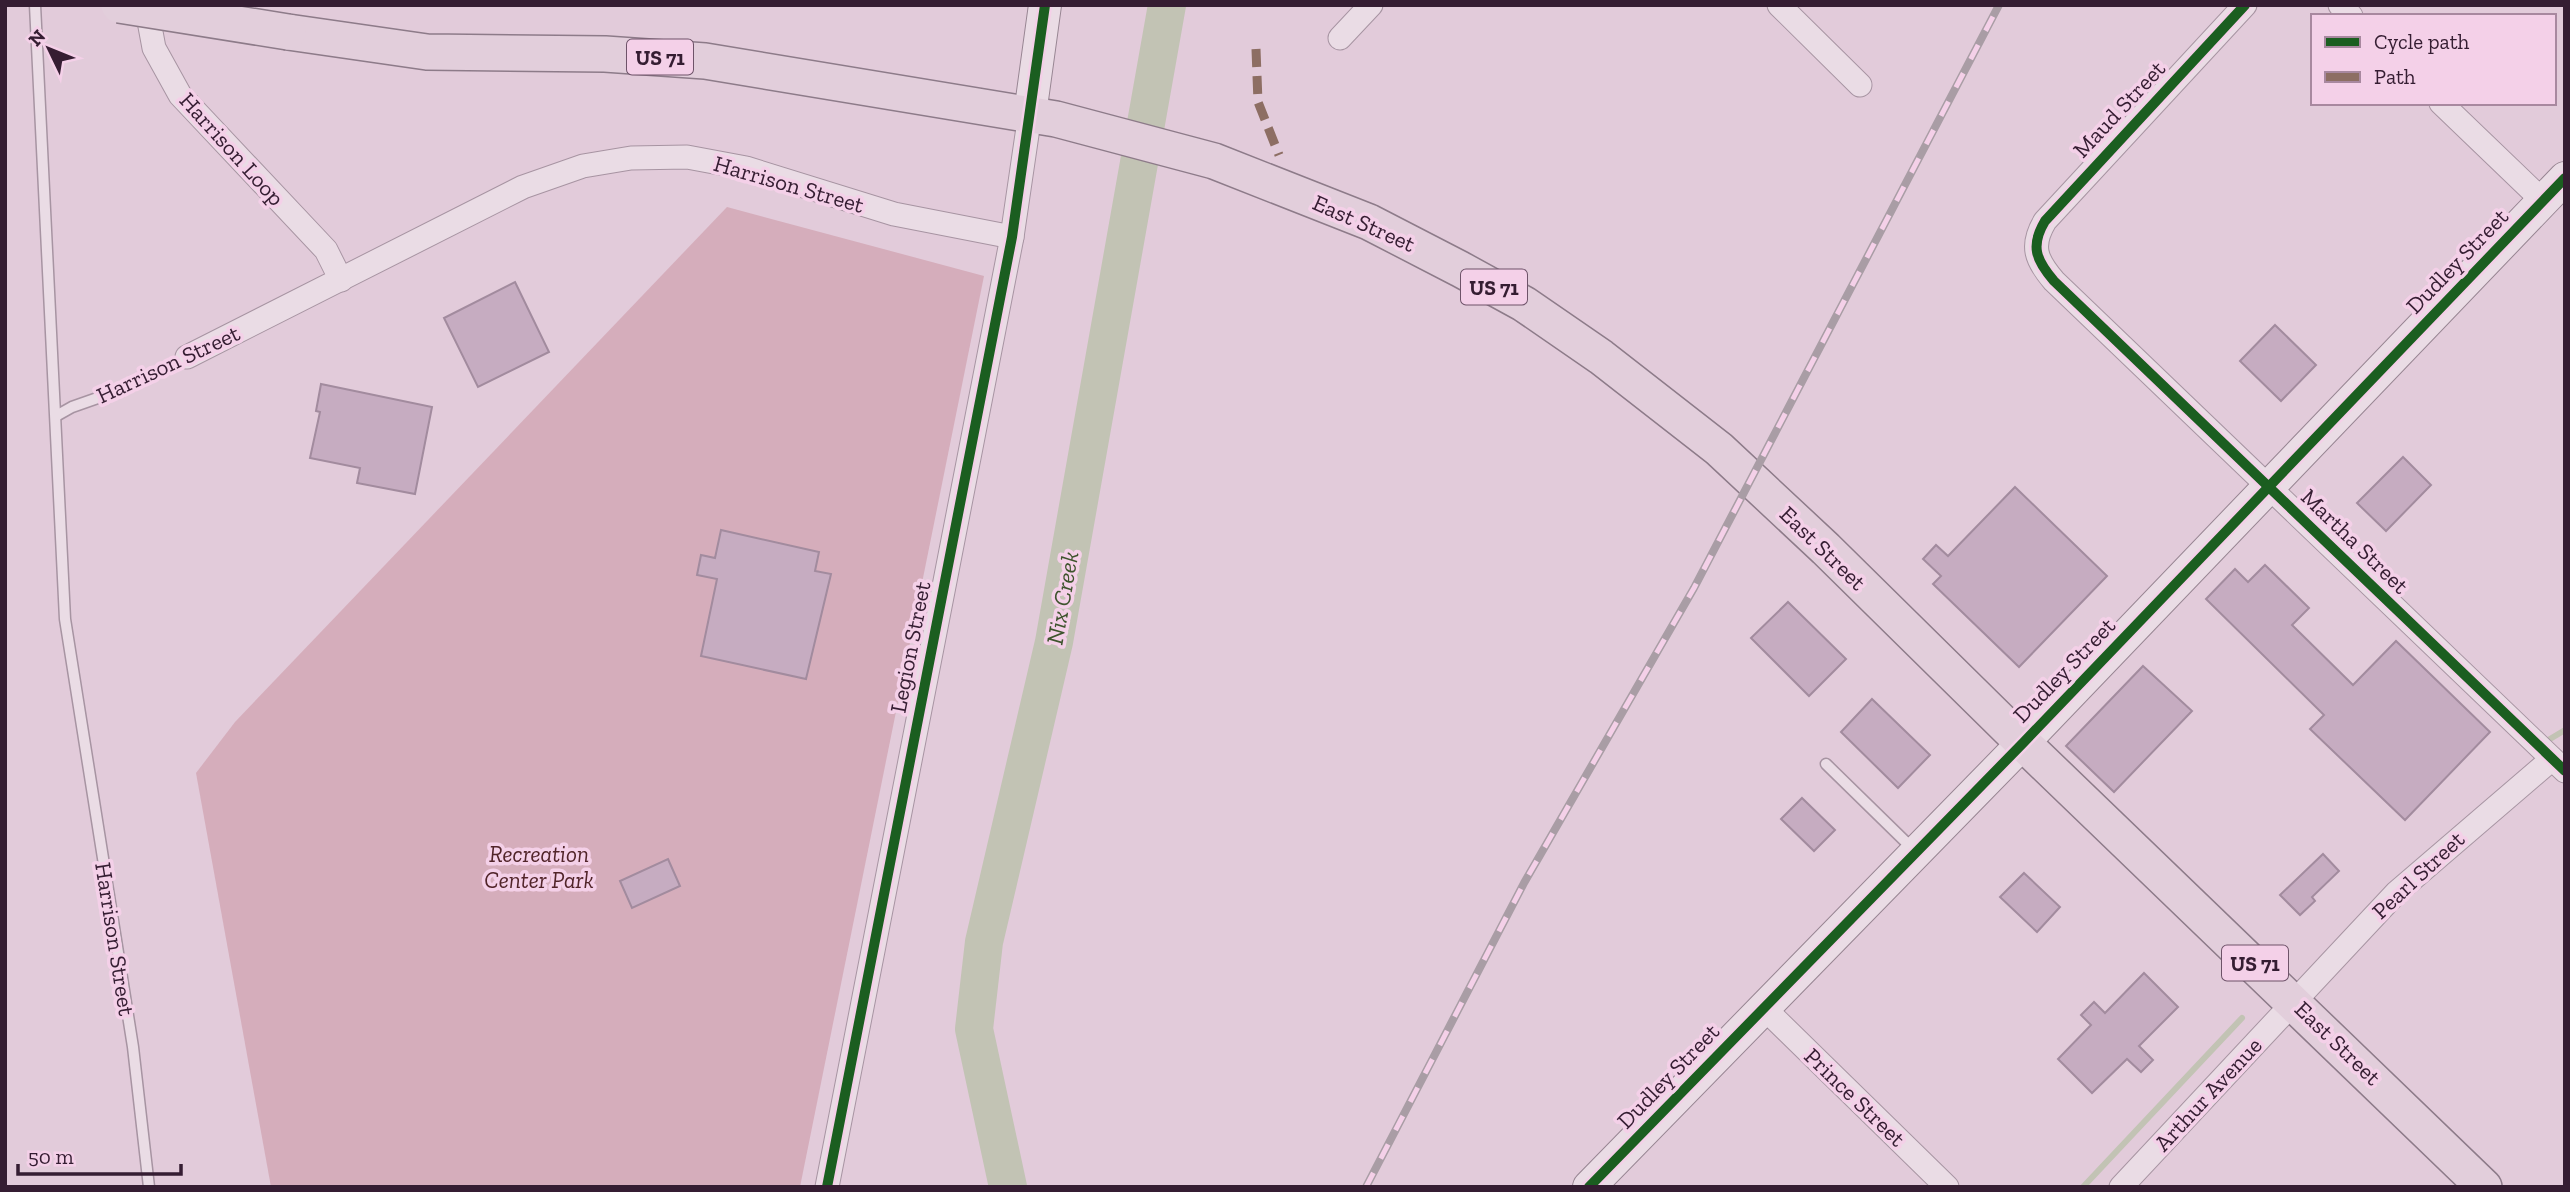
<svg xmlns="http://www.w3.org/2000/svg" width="2570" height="1192" font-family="'Zilla Slab',serif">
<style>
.green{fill:#d5adbb}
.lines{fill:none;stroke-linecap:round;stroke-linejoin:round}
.stream{stroke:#c2c3b4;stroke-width:6}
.river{stroke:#c2c3b4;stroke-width:38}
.building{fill:#c6acc1;stroke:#a28b9e;stroke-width:2}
.lane-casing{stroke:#a794a2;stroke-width:13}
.street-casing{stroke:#a794a2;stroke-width:25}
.secondary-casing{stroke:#978592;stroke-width:34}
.primary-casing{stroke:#8d7b89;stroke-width:38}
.lane{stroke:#eadce5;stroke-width:10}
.street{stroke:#eadce5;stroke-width:23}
.secondary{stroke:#eadce5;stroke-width:32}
.primary{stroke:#e2cedb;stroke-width:35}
.rail-casing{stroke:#a99da5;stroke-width:8}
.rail{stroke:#f4d0e8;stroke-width:5;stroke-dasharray:16;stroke-linecap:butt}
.primary-bridge-casing{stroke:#8d7b89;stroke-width:38;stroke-linecap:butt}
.primary-bridge{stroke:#e2cedb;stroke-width:35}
.quiet{stroke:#8d6e63;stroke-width:9;stroke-dasharray:18 9;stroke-linecap:butt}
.cycleway-casing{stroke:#f4d0e8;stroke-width:15}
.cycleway{stroke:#1b5e20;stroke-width:10}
.labels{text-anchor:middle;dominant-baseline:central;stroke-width:7;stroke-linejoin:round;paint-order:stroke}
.shield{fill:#f4d0e8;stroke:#6e5369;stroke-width:2}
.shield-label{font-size:21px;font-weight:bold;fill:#351d32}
.street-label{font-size:23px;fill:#351d32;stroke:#f4d0e8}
.park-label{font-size:23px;font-style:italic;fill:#512429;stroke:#f4d0e8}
.water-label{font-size:24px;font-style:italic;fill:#3e542d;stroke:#f4d0e8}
</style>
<rect width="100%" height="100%" fill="#e2cbda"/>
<!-- green -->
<polygon class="green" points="727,207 984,276 800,1187 271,1187 196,773 235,722"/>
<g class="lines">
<!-- stream -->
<g class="stream">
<polyline points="2550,739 2565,730"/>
<polyline points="2083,1187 2242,1018"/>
</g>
<!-- river -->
<polyline class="river" points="1008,1187 974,1029 984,942 1054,642 1167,5"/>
</g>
<!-- building -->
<g class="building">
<polygon points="515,282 549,352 478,387 444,318"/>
<polygon points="2275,325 2316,365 2281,401 2240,361"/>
<polygon points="321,384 432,407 415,494 357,483 360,468 310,458 320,412 316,411"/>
<polygon points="2403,457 2431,485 2386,531 2357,503"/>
<polygon points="2015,487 2107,576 2019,667 1933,584 1941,576 1923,559 1936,545 1948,556"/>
<polygon points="721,530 819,552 815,571 831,574 806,679 701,656 717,579 697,575 701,555 715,558"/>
<polygon points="2265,565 2309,608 2292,625 2353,685 2396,641 2490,732 2405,820 2310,729 2324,715 2206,599 2235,569 2248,582"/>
<polygon points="1788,602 1846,659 1809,696 1751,638"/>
<polygon points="2143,666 2192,711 2114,792 2066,746"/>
<polygon points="1872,699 1930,755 1898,788 1841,732"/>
<polygon points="1802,798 1835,830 1814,851 1781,819"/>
<polygon points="2323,854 2339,871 2312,897 2315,901 2300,915 2280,895"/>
<polygon points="668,859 680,886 632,908 620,881"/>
<polygon points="2024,873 2060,907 2037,932 2000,897"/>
<polygon points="2144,973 2178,1007 2139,1046 2153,1060 2141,1072 2127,1059 2092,1093 2058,1059 2091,1025 2081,1015 2094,1002 2105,1013"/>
</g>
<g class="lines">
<defs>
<g id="lane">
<polyline points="35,5 65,619 133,1047 149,1187"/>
<polyline points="56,416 72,407 126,388 187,357"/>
<polyline points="1826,764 1914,850"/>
</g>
<g id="street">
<polyline points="146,5 154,48 180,95 326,250 341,280"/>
<polyline points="1779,5 1860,85"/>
<path d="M2245 5 2045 221C2030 246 2036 260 2054 281L2565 771"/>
<polyline points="2340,5 2351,16"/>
<polyline points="1340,38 1371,5"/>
<polyline points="2441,103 2543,201"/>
<polyline points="187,357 523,187 583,166 631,158 687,157 746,168 894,214 1012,237"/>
<polyline points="1764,1008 1947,1187"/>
<polyline points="827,1187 1012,237 1030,114"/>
<polyline points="2121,1187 2396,893 2552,759"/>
</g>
<g id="secondary">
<polyline points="1030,114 1045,5"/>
<polyline points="1589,1187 2023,743 2565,178"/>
</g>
<polyline id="primary" points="288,32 427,52 605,54 705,61 1056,119 1214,161 1369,222 1460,269 1524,304 1601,357 1719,449 1826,549 2023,743 2484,1187"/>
</defs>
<!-- lane casing -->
<use href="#lane" class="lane-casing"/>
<!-- street casing -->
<use href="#street" class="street-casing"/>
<!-- secondary casing -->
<use href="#secondary" class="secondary-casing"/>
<!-- primary casing -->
<use href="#primary" class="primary-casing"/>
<!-- lane -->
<use href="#lane" class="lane"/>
<!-- street -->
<use href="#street" class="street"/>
<!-- secondary -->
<use href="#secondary" class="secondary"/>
<!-- primary -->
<use href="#primary" class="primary"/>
<defs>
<polyline id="rail" points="1366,1187 1524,883 1694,588 1999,5"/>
</defs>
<!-- rail casing -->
<use href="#rail" class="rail-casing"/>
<!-- rail -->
<use href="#rail" class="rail"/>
<defs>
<polyline id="primary-bridge" points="119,5 288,32"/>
</defs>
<!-- primary-bridge casing -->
<use href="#primary-bridge" class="primary-bridge-casing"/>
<!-- primary-bridge -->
<use href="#primary-bridge" class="primary-bridge"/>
<!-- quiet -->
<polyline class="quiet" points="1256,49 1258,102 1279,155"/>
<defs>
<g id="cycleway">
<path d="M2245 5 2045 221C2030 246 2036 260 2054 281L2565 771"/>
<polyline points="827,1187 1012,237 1045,5"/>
<polyline points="1589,1187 2023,743 2565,178"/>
</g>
</defs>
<!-- cycleway casing -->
<use href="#cycleway" class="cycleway-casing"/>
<!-- cycleway -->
<use href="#cycleway" class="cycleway"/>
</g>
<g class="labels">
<!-- shield labels -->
<g class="shield">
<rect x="627" y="39.5" width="66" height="35" rx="5"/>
<rect x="1461" y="269.5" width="66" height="35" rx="5"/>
<rect x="2222" y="945.5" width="66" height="35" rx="5"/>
</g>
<g class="shield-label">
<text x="660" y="57">US 71</text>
<text x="1494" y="287">US 71</text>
<text x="2255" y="963">US 71</text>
</g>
<!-- street labels -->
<g class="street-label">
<text transform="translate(2119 109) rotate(-47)">Maud Street</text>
<text transform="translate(232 149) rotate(48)">Harrison Loop</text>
<text transform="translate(789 184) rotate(16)">Harrison Street</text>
<text transform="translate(1364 223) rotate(24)">East Street</text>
<text transform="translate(2457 261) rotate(-46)">Dudley Street</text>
<text transform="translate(168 364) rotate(-25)">Harrison Street</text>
<text transform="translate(2355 541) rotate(44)">Martha Street</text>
<text transform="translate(1823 548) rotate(44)">East Street</text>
<text transform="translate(910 647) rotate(-79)">Legion Street</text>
<text transform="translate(2064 670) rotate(-46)">Dudley Street</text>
<text transform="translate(2418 875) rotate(-43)">Pearl Street</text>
<text transform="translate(115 939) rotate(81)">Harrison Street</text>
<text transform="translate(2338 1043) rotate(44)">East Street</text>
<text transform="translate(1668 1076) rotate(-46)">Dudley Street</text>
<text transform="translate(2208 1094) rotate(-47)">Arthur Avenue</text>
<text transform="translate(1855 1097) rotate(44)">Prince Street</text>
</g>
<!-- park labels -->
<g class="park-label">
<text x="539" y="854">Recreation<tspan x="539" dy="26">Center Park</tspan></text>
</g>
<!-- water labels -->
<g class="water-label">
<text transform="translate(1062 598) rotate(-80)">Nix Creek</text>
</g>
</g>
<!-- border -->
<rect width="2570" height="1192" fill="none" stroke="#351d32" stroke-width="14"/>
<!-- legend -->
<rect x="2311" y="14" width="245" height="91" fill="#f4d0e8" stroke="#a8889f" stroke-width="2"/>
<rect x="2325" y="37" width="35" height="10" fill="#1b5e20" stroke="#a8889f" stroke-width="2"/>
<text x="2374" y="49" font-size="21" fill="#351d32">Cycle path</text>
<rect x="2325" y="72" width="35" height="10" fill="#8d6e63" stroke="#a8889f" stroke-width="2"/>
<text x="2374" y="84" font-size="21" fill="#351d32">Path</text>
<!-- north arrow -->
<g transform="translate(49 49) rotate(313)" stroke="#f4d0e8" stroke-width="5" paint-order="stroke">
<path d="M0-5L12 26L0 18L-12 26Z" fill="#351d32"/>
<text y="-10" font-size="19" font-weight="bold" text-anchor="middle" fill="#351d32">N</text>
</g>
<!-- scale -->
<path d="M18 1164v10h163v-10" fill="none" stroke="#351d32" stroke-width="3.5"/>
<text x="28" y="1164" font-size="21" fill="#351d32" stroke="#f4d0e8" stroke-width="5" paint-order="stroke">50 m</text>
</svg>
